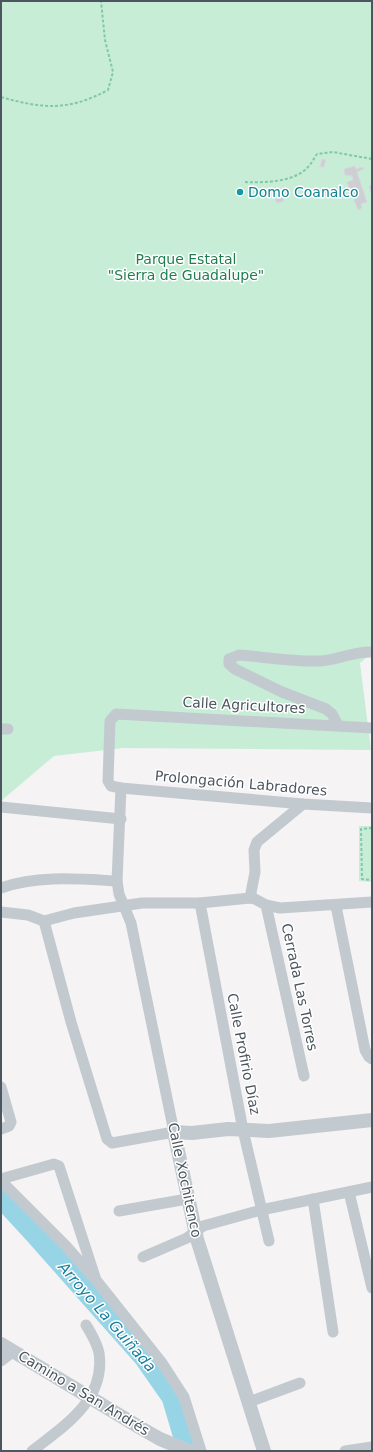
<svg xmlns="http://www.w3.org/2000/svg" width="373" height="1452" font-family="'DejaVu Sans',sans-serif">
<style>
.green{fill:#c7edd6}
.lines{fill:none;stroke-linecap:round;stroke-linejoin:round}
.river{stroke:#97d5e6;stroke-width:21}
.building{fill:#cdcfd4;stroke:#d7d9dd}
.path{stroke:#81c9a6;stroke-width:2;stroke-dasharray:3 2;stroke-linecap:butt}
.minor{stroke:#c2cad0;stroke-width:11}
.tertiary{stroke:#c2cad0;stroke-width:14}
.culture-dot{fill:#0f9aa8;stroke:#fff;stroke-width:1.5}
.labels{text-anchor:middle;dominant-baseline:central;stroke-width:3;stroke-linejoin:round;paint-order:stroke}
.culture-label{font-size:14px;fill:#0d838f;stroke:#fff;text-anchor:start}
.park-label{font-size:14px;fill:#207d50;stroke:#fff}
.street-label{font-size:14px;fill:#4c565f;stroke:#fff}
.water-label{font-size:15px;font-style:italic;fill:#19809e;stroke:#fff}
</style>
<rect width="100%" height="100%" fill="#f5f3f3"/>
<!-- green -->
<g class="green">
<polygon points="1,1 372,1 372,653 360,663 371,750 123,748 54,756 1,801"/>
<polygon points="359,826 372,826 372,882 359,881"/>
</g>
<g class="lines">
<!-- river -->
<polyline class="river" points="1,1197 34,1233 144,1357 172,1397 188,1451"/>
</g>
<!-- building -->
<g class="building">
<polygon points="322,159 326,160 324,167 320,167"/>
<polygon points="355,166 356,169 363,167 364,169 357,172 367,202 361,204 362,208 358,210 347,182 353,180 352,176 345,175 344,169"/>
<polygon points="372,185 372,193 371,194 369,186"/>
<polygon points="283,197 284,201 277,203 275,199"/>
</g>
<g class="lines">
<!-- path -->
<g class="path">
<path d="M1 97C43 109 69 111 108 90L113 72 105 40 101 1"/>
<path d="M245 182C264 183 295 182 308 167 312 163 314 158 317 154L333 152 372 159"/>
<polyline points="372,828 361,829 362,879 372,880"/>
</g>
<!-- minor -->
<g class="minor">
<path d="M338 725 332 714 326 709 282 692 235 669 229 664V659L239 655C266 657 293 662 320 661 338 660 354 651 372 652"/>
<polyline points="372,728 116,714 110,721 108,781 111,786 121,788 303,804 372,808"/>
<polyline points="1,729 8,729"/>
<polyline points="1,807 121,819"/>
<path d="M1 888C38 875 79 879 117 881"/>
<polyline points="250,898 255,872 254,850 257,842 303,804"/>
<polyline points="200,903 243,1130 269,1241"/>
<polyline points="266,905 304,1076"/>
<polyline points="336,906 365,1050 369,1057 372,1059"/>
<polyline points="1,912 28,915 44,921 74,913 142,903 200,903 250,898 255,899 266,905 280,908 372,902"/>
<polyline points="44,921 71,1022 107,1139 112,1143 174,1132 131,923 119,894 117,881 121,788"/>
<polyline points="1,1087 11,1122 9,1126 1,1129"/>
<polyline points="1,1179 54,1164 59,1166 95,1277"/>
<polyline points="1,1181 66,1246 96,1280 162,1363 184,1397 201,1451"/>
<polyline points="349,1192 372,1288"/>
<polyline points="313,1199 333,1332"/>
<polyline points="119,1211 187,1199"/>
<polyline points="143,1257 187,1238 203,1226 261,1210 372,1187"/>
<polyline points="1,1361 14,1351"/>
<polyline points="249,1402 300,1383"/>
<path d="M32 1451C64 1426 106 1400 99 1353 97 1343 91 1333 86 1325"/>
<polyline points="345,1451 372,1447"/>
</g>
<!-- tertiary -->
<g class="tertiary">
<polyline points="1,1344 139,1427 160,1439 189,1451"/>
<polyline points="264,1451 197,1239 174,1132 192,1133 228,1129 269,1131 372,1120"/>
</g>
</g>
<!-- markers -->
<circle class="culture-dot" cx="240" cy="192" r="4"/>
<g class="labels">
<!-- culture labels -->
<g class="culture-label">
<text x="248" y="192">Domo Coanalco</text>
</g>
<!-- park labels -->
<g class="park-label">
<text x="186" y="259">Parque Estatal<tspan x="186" dy="16">"Sierra de Guadalupe"</tspan></text>
</g>
<!-- street labels -->
<g class="street-label">
<text transform="translate(244 705) rotate(3)">Calle Agricultores</text>
<text transform="translate(241 783) rotate(5)">Prolongación Labradores</text>
<text transform="translate(300 987) rotate(78)">Cerrada Las Torres</text>
<text transform="translate(244 1054) rotate(79)">Calle Profirio Díaz</text>
<text transform="translate(185 1180) rotate(78)">Calle Xochitenco</text>
<text transform="translate(84 1393) rotate(31)">Camino a San Andrés</text>
</g>
<!-- water labels -->
<g class="water-label">
<text transform="translate(107 1317) rotate(49)">Arroyo La Guiñada</text>
</g>
</g>
<!-- border -->
<rect width="373" height="1452" fill="none" stroke="#4c565f" stroke-width="4"/>
</svg>
